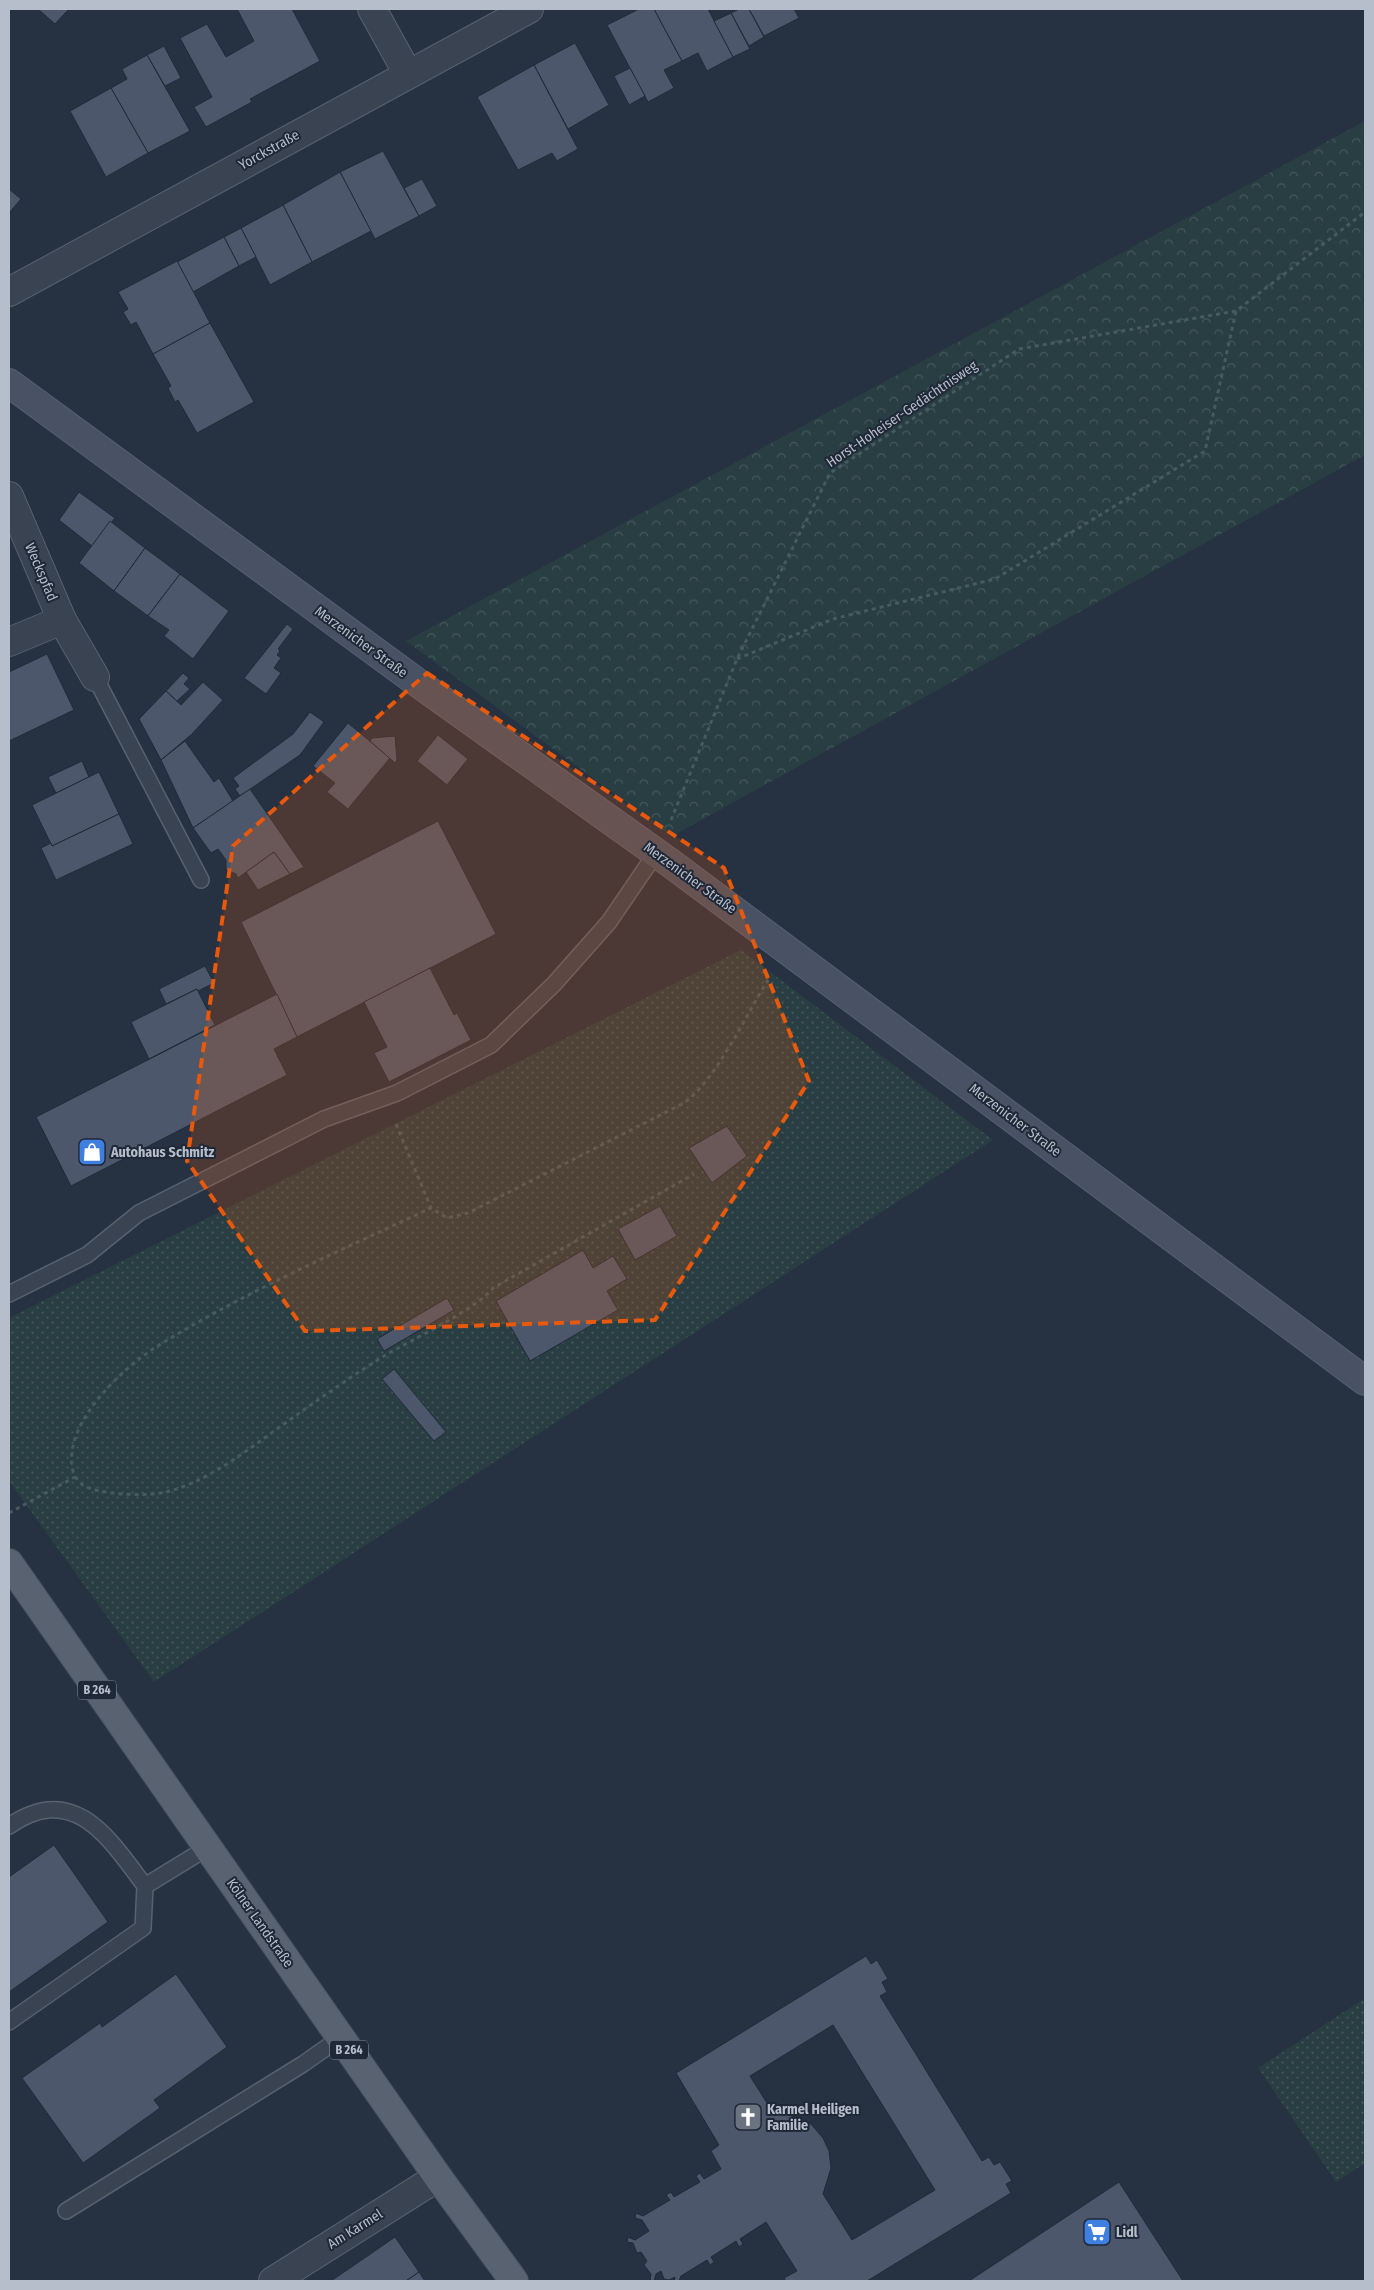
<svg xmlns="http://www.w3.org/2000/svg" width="1374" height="2290" font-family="'Fira Sans Condensed',sans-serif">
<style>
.grass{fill:url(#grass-dots)}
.park{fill:url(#park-crowns)}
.building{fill:#4c576b;stroke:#212a39;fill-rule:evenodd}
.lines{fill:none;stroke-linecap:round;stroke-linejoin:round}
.lane-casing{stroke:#58616e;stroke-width:18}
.street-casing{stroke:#58616e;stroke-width:30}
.secondary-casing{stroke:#58616e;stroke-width:30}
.primary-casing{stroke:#444c5a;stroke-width:30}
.path{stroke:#465b5f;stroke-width:3;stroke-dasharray:4 4;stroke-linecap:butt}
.lane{stroke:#3a4351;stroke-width:15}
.street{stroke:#3a4351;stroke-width:28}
.secondary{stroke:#485264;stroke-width:28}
.primary{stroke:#586271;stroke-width:28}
.marked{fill:#e8590c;fill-opacity:0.2;stroke:#e8590c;stroke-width:4;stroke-dasharray:10 6;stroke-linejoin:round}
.labels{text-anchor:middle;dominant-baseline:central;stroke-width:4;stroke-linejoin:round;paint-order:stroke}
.shield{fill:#1f2837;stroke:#89919f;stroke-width:1}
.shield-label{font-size:12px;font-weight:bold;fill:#b7becb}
.street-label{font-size:14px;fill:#b7becb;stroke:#1f2837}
.poi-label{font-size:14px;font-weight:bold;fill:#b7becb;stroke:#1f2837;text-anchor:start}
</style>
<defs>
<pattern id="grass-dots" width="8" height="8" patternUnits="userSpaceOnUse" patternTransform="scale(1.25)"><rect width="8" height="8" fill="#283e42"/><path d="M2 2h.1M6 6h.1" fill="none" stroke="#45585c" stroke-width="1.8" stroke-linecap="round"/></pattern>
<pattern id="park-crowns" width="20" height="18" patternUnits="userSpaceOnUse" patternTransform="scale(1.25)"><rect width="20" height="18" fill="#283e42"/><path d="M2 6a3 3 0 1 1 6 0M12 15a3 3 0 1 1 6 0" fill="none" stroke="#45585c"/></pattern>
</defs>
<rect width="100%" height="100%" fill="#263142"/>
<!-- grass -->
<g class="grass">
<polygon points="741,950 993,1140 154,1682 9,1481 9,1318"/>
<polygon points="1365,1998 1365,2163 1336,2182 1258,2068"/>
</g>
<!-- park -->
<polygon class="park" points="1365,121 1365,455 672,836 406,641"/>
<!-- building -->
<g class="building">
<polygon points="38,9 67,9 68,10 55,24"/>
<polygon points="237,9 292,9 320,61 250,99 252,102 206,127 194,107 212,97 180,38 207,24 226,57 254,41"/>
<polygon points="639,9 654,9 682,61 664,70 674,88 648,102 607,25"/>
<polygon points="654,9 708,9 733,57 707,71 698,53 682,61"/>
<polygon points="739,9 749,9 764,37 749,46 731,13"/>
<polygon points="749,9 794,9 799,18 764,36"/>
<polygon points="731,13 750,49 733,57 714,21"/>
<polygon points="575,43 609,105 568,129 534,65"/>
<polygon points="164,46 181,78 165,86 147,55"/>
<polygon points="147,55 190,131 148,153 111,88 127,79 122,69"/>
<polygon points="534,65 578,149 557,161 552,153 518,170 477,97"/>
<polygon points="630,68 645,96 629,105 614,76"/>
<polygon points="111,88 148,153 106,177 70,111"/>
<polygon points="383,151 419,216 375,239 340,172"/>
<polygon points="340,172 371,231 312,262 283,205"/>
<polygon points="422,179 437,206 419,216 404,188"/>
<polygon points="9,189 21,199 9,213"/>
<polygon points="283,205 312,262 270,285 241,228"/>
<polygon points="241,228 256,257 239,266 224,237"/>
<polygon points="224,237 239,266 193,292 177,262"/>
<polygon points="177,261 210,323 153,354 136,322 131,325 123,312 128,309 118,292"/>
<polygon points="210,323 254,402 197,433 178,400 175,402 168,388 171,386 153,354"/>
<polygon points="79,492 115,518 92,546 59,520"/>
<polygon points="110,521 145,548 114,591 79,563"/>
<polygon points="145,548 180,574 148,616 114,591"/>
<polygon points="180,574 229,611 193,659 164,636 169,630 148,616"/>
<polygon points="287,624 293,629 278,649 280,651 277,655 281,658 274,668 281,673 266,694 244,678"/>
<polygon points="47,654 74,710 9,741 9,672"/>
<polygon points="183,673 189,678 184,684 190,689 177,701 166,691"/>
<polygon points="203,682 223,700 192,734 161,760 139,719 166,691 181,705"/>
<polygon points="310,712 324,722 300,755 240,796 235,789 239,786 233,778 293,734"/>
<polygon points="348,723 390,758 348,809 327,792 335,783 313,766"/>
<polygon points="438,735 468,759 447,785 417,761"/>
<polygon points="395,736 397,760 395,763 370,741 372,738"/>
<polygon points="185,741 214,782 219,778 233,801 193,828 161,760"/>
<polygon points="82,761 89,777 56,793 48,777"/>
<polygon points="99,772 119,814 52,846 32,805"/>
<polygon points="250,789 304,867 290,874 274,852 238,878 236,874 226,870 226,860 218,849 211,853 193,828"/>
<polygon points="119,814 133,844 56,880 41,848 51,843 52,846"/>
<polygon points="438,821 496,934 297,1037 241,922"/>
<polygon points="274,852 290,874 258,890 246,872"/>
<polygon points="205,966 214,983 198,991 197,989 166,1004 159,989"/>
<polygon points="430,968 454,1015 457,1013 471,1040 389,1082 374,1053 387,1047 364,1002"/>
<polygon points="197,989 215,1025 149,1059 131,1022"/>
<polygon points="277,994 297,1037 274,1049 287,1075 71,1186 36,1117"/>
<polygon points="727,1126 747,1156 712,1183 689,1148"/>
<polygon points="660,1206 677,1236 635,1260 618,1229"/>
<polygon points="583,1250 593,1268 613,1256 627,1279 607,1291 618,1310 530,1361 496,1301"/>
<polygon points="447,1298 454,1310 384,1351 377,1339"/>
<polygon points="394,1369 446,1432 434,1441 382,1379"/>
<polygon points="54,1845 108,1922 9,1992 9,1877"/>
<path d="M866 1956 871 1964 877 1960 888 1979 882 1982 887 1992 880 1996 982 2161 989 2157 994 2165 1000 2162 1012 2181 1006 2184 1011 2193 867 2281H786L784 2278 797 2271 766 2222 740 2239 743 2244 739 2247 736 2241 711 2257 714 2262 710 2265 707 2260 681 2276 679 2281H674L675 2277 669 2280 664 2279 661 2271 656 2274 654 2281 650 2280 651 2274 644 2265 647 2261 641 2252 637 2253 633 2243 627 2242 628 2237 635 2240 649 2231 642 2220 635 2218 636 2213 643 2216 670 2200 666 2195 671 2192 674 2197 700 2182 696 2176 700 2173 704 2179 721 2169 711 2151 719 2145 676 2073ZM833 2025 935 2190 852 2240 823 2194 831 2168 829 2151 823 2138 811 2124 801 2119 786 2114H774L750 2076Z"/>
<polygon points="176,1974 227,2047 154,2100 160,2108 83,2163 22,2078 100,2023 102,2027"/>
<polygon points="1119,2182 1183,2281 969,2281"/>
<polygon points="395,2237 419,2272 406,2281 331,2281"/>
<polygon points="419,2272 425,2281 406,2281"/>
</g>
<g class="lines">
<defs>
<g id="lane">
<polyline points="95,677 201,880"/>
<polyline points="9,1294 87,1255 139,1213 324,1119 397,1093 491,1045 554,984 609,922 656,853"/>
<path d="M9 1826C74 1781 109 1838 145 1886L143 1928 9 2022"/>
<polyline points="145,1886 207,1848"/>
<polyline points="66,2211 303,2064 340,2038"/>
</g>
<g id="street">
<polyline points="372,9 408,74"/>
<polyline points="9,292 529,9"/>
<polyline points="9,496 62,620 95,677"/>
<polyline points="9,642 62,620"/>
<polyline points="273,2281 438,2177"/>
</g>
<polyline id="secondary" points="9,383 418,683 669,862 1365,1381"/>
<polyline id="primary" points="9,1563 438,2177 514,2281"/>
</defs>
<!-- lane casing -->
<use href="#lane" class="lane-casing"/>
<!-- street casing -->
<use href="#street" class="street-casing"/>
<!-- secondary casing -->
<use href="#secondary" class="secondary-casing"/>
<!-- primary casing -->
<use href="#primary" class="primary-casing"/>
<!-- path -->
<g class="path">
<polyline points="737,659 833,619 995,579 1205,451 1236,311"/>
<polyline points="671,820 737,659 830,473 1019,349 1236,311 1365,212"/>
<path d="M396 1124 431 1208 447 1218 468 1213 684 1103C716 1080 746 1015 768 980"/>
<path d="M75 1477C77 1479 80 1483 83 1485 99 1495 143 1496 161 1493 201 1486 245 1452 277 1429 312 1404 347 1379 384 1356 409 1341 477 1309 493 1288L694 1174"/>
<path d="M9 1513 75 1477C56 1430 120 1370 156 1347 243 1293 339 1251 431 1208"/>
</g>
<!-- lane -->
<use href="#lane" class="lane"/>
<!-- street -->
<use href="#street" class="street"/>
<!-- secondary -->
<use href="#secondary" class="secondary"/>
<!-- primary -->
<use href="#primary" class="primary"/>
</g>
<!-- marked area -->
<path class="marked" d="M427 673 724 868 809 1081 655 1320 305 1331 187 1161 233 846Z"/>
<!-- icons -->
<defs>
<symbol id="shop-square" viewBox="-11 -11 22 22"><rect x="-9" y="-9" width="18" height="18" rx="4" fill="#3f7fe0" stroke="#1f2837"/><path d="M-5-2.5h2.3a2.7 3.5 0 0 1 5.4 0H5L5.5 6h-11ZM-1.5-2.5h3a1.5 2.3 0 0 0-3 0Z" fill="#fff"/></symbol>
<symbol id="church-square" viewBox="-11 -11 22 22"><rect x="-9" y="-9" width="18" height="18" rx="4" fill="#6b7280" stroke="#1f2837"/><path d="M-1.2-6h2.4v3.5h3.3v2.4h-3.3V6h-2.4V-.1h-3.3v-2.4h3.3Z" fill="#fff"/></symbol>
<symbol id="supermarket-square" viewBox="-11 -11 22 22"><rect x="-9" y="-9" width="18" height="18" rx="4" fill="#3f7fe0" stroke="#1f2837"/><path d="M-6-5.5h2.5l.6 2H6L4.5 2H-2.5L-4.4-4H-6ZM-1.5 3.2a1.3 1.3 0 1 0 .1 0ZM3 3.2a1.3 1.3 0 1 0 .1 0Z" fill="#fff"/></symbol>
</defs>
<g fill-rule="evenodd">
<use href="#shop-square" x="76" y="1136" width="32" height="32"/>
<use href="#church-square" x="732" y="2101" width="32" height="32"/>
<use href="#supermarket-square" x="1081" y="2216" width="32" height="32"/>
</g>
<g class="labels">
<!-- shield labels -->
<g class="shield">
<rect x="78" y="1680.5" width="38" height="19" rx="4"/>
<rect x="330" y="2040.5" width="38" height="19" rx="4"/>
</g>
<g class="shield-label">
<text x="97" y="1690">B 264</text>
<text x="349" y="2050">B 264</text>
</g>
<!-- street labels -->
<g class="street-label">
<text transform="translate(269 150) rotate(-29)">Yorckstraße</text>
<text transform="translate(902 414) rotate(-34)">Horst-Hoheiser-Gedächtnisweg</text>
<text transform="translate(41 572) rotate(67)">Weckspfad</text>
<text transform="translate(361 642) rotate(36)">Merzenicher Straße</text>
<text transform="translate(690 878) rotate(36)">Merzenicher Straße</text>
<text transform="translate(1015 1120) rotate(37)">Merzenicher Straße</text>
<text transform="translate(260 1923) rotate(55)">Kölner Landstraße</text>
<text transform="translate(355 2229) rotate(-32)">Am Karmel</text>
</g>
<!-- poi labels -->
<g class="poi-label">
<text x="111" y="1152">Autohaus Schmitz</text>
<text x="767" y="2109">Karmel Heiligen<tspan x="767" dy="16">Familie</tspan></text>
<text x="1116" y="2232">Lidl</text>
</g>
</g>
<!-- border -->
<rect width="1374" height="2290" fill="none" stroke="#b7becb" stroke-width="20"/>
</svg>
